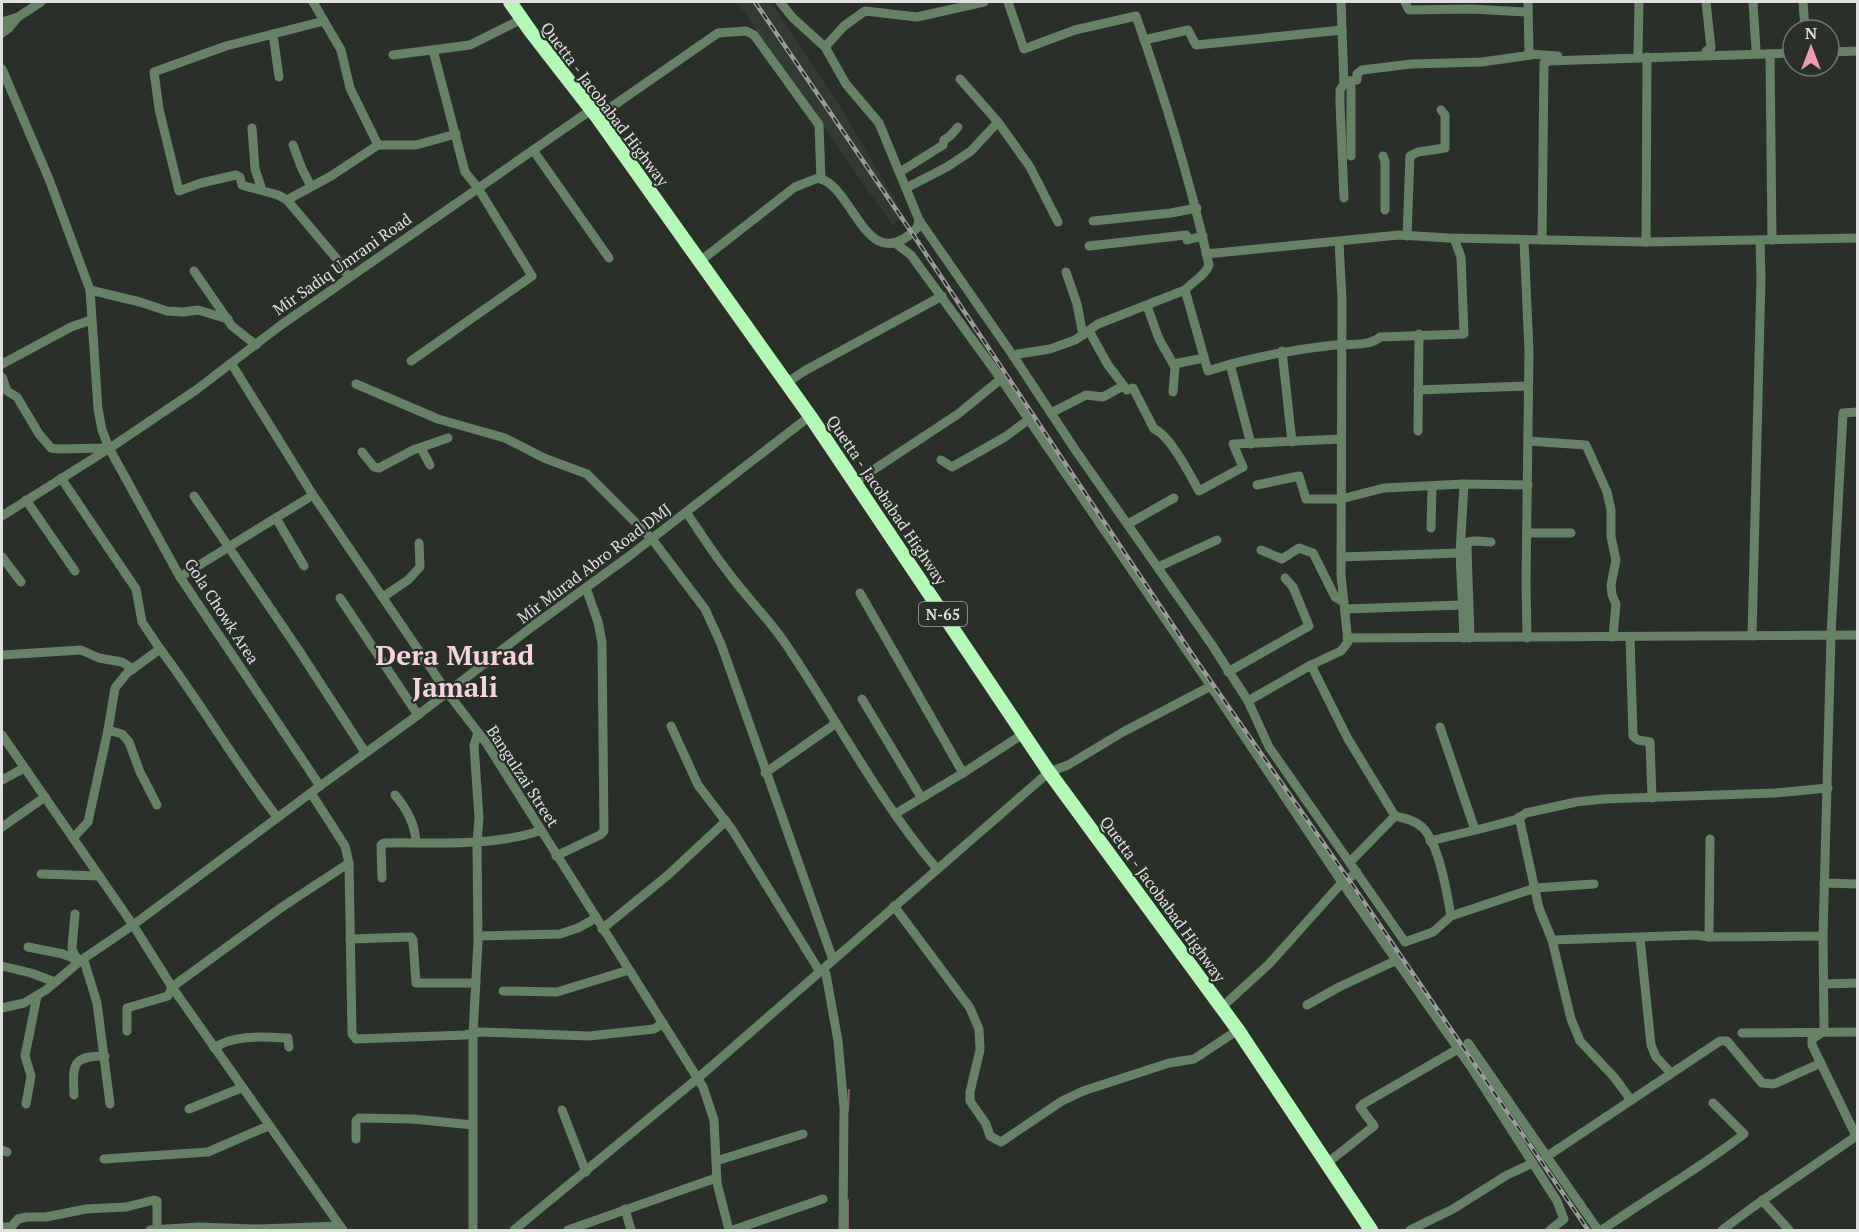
<svg xmlns="http://www.w3.org/2000/svg" width="1859" height="1232" font-family="'PT Serif',serif">
<style>
.built{fill:#323b32}
.lines{fill:none;stroke-linecap:round;stroke-linejoin:round}
.stream{stroke:#86606a;stroke-width:2}
.minor{stroke:#678167;stroke-width:9}
.highway{stroke:#b4f7b6;stroke-width:14}
.rail-casing{stroke:#999c99;stroke-width:4.5}
.rail{stroke:#2a2f2a;stroke-width:2;stroke-dasharray:7;stroke-linecap:butt}
.labels{text-anchor:middle;dominant-baseline:central;stroke-width:4.5;stroke-linejoin:round;paint-order:stroke}
.shield{fill:#2a2f2a;stroke:#a8aba8;stroke-width:1.5}
.shield-label{font-size:15px;font-weight:bold;fill:#dee0de}
.street-label{font-size:16px;fill:#dee0de;stroke:#2a2f2a}
.town-label{font-size:28px;font-weight:bold;fill:#f6d4dc;stroke:#2a2f2a}
</style>
<rect width="100%" height="100%" fill="#2a2f2a"/>
<!-- built -->
<polygon class="built" points="737,2 771,2 841,108 905,217 892,225"/>
<g class="lines">
<!-- stream -->
<g class="stream">
<polyline points="848,1111 849,1090"/>
<polyline points="848,1200 848,1230"/>
</g>
<!-- minor -->
<g class="minor">
<polyline points="313,2 341,50 350,88 378,145"/>
<path d="M1008 2 1024 49 1075 30 1136 16C1165 98 1190 180 1209 265 1205 276 1193 281 1185 290L1098 324 1075 340 1050 349 1018 354 1014 357"/>
<polyline points="1341,2 1344,84 1340,90 1340,103 1344,198"/>
<polyline points="1405,2 1409,10 1471,9 1528,12"/>
<polyline points="1528,2 1529,54 1558,56"/>
<polyline points="1706,2 1711,48 1706,51"/>
<polyline points="1753,2 1756,50"/>
<polyline points="1803,2 1805,30"/>
<polyline points="324,21 226,46 154,72 159,109 179,191 201,183 236,175 240,177 242,185 245,186 278,195 287,200 336,258 349,277"/>
<polyline points="2,22 18,17 41,2"/>
<polyline points="2,33 9,28 18,17"/>
<polyline points="273,34 279,77"/>
<polyline points="1144,40 1188,30 1196,45 1342,30"/>
<polyline points="825,47 844,26 865,11 917,17 984,2"/>
<polyline points="1829,52 1858,51"/>
<polyline points="1638,53 1639,2"/>
<polyline points="1770,54 1772,240"/>
<polyline points="393,55 470,45 522,19"/>
<polyline points="2,69 49,179 90,290 98,409 102,430 109,448 180,577 320,786"/>
<polyline points="960,79 998,122 1030,167 1058,222"/>
<polyline points="1346,83 1351,87 1351,156"/>
<polyline points="1344,84 1349,81 1357,80 1357,74 1362,70 1411,64 1482,62 1531,55"/>
<polyline points="597,117 718,33 746,31 754,35 819,125 821,179"/>
<polyline points="252,128 255,169 262,190"/>
<polyline points="293,145 302,169 311,186"/>
<polyline points="533,150 609,258"/>
<polyline points="1383,156 1385,161 1385,210"/>
<polyline points="900,172 943,145 944,140 950,136 958,127"/>
<polyline points="906,188 947,167 971,151 998,122"/>
<polyline points="287,200 331,176 378,145 416,145 456,134"/>
<polyline points="919,220 1014,357 1076,451 1212,645 1248,701 1269,747 1405,942 1433,932 1451,916 1535,888 1594,884"/>
<polyline points="1093,221 1171,213 1197,208"/>
<polyline points="1407,236 1410,156 1418,152 1445,148 1445,115 1441,110"/>
<polyline points="1524,240 1529,351 1526,582 1527,638"/>
<polyline points="1542,240 1544,63 1550,61 1578,60 1793,53"/>
<polyline points="1646,242 1647,57"/>
<polyline points="895,243 911,255 1001,379 1202,673 1343,884 1473,1070 1557,1201 1564,1219 1550,1230"/>
<polyline points="1089,246 1186,235 1187,240 1203,236"/>
<polyline points="1206,254 1399,235 1449,238 1646,242 1858,238"/>
<path d="M699 262 795 187 818 178C854 185 866 280 917 228L919 220 879 123 846 84 825 47 793 18 780 2"/>
<polyline points="194,271 232,326 256,345"/>
<polyline points="1066,272 1077,304 1083,335"/>
<polyline points="90,290 140,302 167,311 183,312 198,310 228,319"/>
<path d="M1185 290 1208 371C1250 357 1291 350 1335 345 1348 344 1371 346 1380 337L1464 334 1461 257 1454 238"/>
<polyline points="1147,306 1159,339 1175,367 1173,392"/>
<path d="M1089 331 1108 365 1127 390 1133 388 1154 429C1170 435 1190 475 1199 491L1243 467 1233 444 1341 439"/>
<polyline points="1282,351 1292,442"/>
<polyline points="411,361 532,276 478,188 465,172 433,50"/>
<polyline points="231,363 313,495 447,692 487,744 703,1087 714,1120 717,1183 729,1230"/>
<polyline points="2,364 71,327 91,320"/>
<polyline points="1174,364 1204,358"/>
<polyline points="1230,364 1251,444"/>
<polyline points="2,377 7,391 17,397 39,434 51,448 58,449 106,448"/>
<polyline points="786,383 806,370 942,296"/>
<polyline points="356,384 438,419 505,438 544,458 587,474 652,539 705,609 721,644 833,960"/>
<polyline points="1418,390 1528,386"/>
<polyline points="1051,413 1086,395 1103,397 1123,386"/>
<polyline points="1418,431 1419,334"/>
<polyline points="1528,441 1586,445 1607,492 1611,510 1611,537 1616,560 1611,585 1612,595 1616,604 1613,637"/>
<polyline points="421,448 430,465"/>
<polyline points="362,452 374,467 379,468 413,450 448,438"/>
<polyline points="941,460 952,467 1005,437 1028,420"/>
<polyline points="61,478 136,589 142,622 160,649"/>
<polyline points="855,482 958,414 1001,379"/>
<polyline points="1257,485 1299,476 1306,499 1341,499 1384,488 1464,484 1528,485"/>
<polyline points="194,496 298,649 365,752"/>
<polyline points="26,500 75,571"/>
<path d="M686 512C700 532 713 553 728 572 746 597 768 618 785 643 836 718 878 800 937 869"/>
<polyline points="2,516 113,446 196,390 281,325 591,110"/>
<polyline points="276,518 304,566"/>
<polyline points="1128,524 1174,498"/>
<polyline points="1431,528 1432,488"/>
<polyline points="1527,533 1571,533"/>
<polyline points="1261,550 1282,559 1299,548 1313,553 1335,597 1344,602"/>
<polyline points="2,557 21,582"/>
<polyline points="1341,557 1460,553"/>
<polyline points="1158,567 1217,540"/>
<polyline points="180,577 313,495"/>
<polyline points="860,593 963,773"/>
<polyline points="383,597 408,580 420,567 419,543"/>
<polyline points="340,598 418,715"/>
<polyline points="1345,609 1462,605"/>
<polyline points="1752,636 1761,278 1760,240"/>
<polyline points="1630,637 1633,736 1638,740 1650,742 1652,798"/>
<polyline points="1347,638 1858,635"/>
<polyline points="1464,638 1460,553 1464,484"/>
<polyline points="1470,638 1467,547 1468,542 1475,541 1491,542"/>
<polyline points="2,655 81,650 99,658 122,662 133,669"/>
<polyline points="1311,665 1348,739 1395,816 1350,862"/>
<polyline points="1228,672 1309,626 1293,587 1285,578"/>
<polyline points="862,699 921,797"/>
<polyline points="1248,701 1311,665 1341,651 1348,642 1341,575 1342,299 1339,242"/>
<polyline points="671,726 698,785 733,831 820,972"/>
<polyline points="1440,727 1475,830"/>
<polyline points="108,730 122,734 129,742 140,772 157,805"/>
<polyline points="2,735 133,925 172,987 343,1230"/>
<polyline points="765,773 835,724"/>
<polyline points="2,780 24,768"/>
<polyline points="311,793 345,846 349,863 352,1034 356,1039 465,1035 480,1032 589,1036 654,1029 663,1023"/>
<path d="M395 795C407 809 415 824 416 842"/>
<polyline points="895,814 963,773 1023,734"/>
<path d="M1395 816C1404 818 1414 820 1422 827 1439 843 1447 893 1451 916"/>
<polyline points="1519,817 1539,908 1552,940 1571,1019 1580,1041 1614,1077 1631,1100"/>
<polyline points="2,827 45,797"/>
<path d="M73 838 88 822 108 730 115 688 127 673 160 649C201 703 235 763 277 817"/>
<polyline points="1430,841 1488,827 1518,819 1526,813 1576,802 1603,799 1775,793 1828,788"/>
<polyline points="556,856 600,835 604,831 602,642 598,622 586,588"/>
<polyline points="41,874 99,876"/>
<path d="M382 878 381 845 384 843C437 842 489 847 540 831"/>
<polyline points="1824,883 1858,884"/>
<polyline points="894,906 970,1008 979,1029 980,1050 970,1092 970,1101 986,1124 990,1136 1001,1142 1062,1101 1083,1091 1169,1063 1194,1059 1238,1030"/>
<polyline points="75,914 72,948 75,956 85,964 97,1003 110,1104"/>
<polyline points="602,929 668,875 726,821"/>
<polyline points="478,936 560,934 578,928 596,918"/>
<polyline points="1823,936 1824,1027 1823,1032 1812,1039 1812,1045 1856,1136"/>
<polyline points="1709,937 1710,839"/>
<polyline points="1640,938 1651,1045 1656,1057 1671,1073"/>
<polyline points="350,939 411,937 413,940 416,983 476,983"/>
<polyline points="1552,940 1696,935 1709,937 1823,936 1831,635 1843,413 1858,412"/>
<polyline points="28,947 63,954 78,960"/>
<polyline points="2,966 31,973 55,982"/>
<polyline points="823,970 826,974 838,1041 844,1108 843,1230"/>
<polyline points="1824,984 1858,983"/>
<polyline points="503,991 557,992 629,970"/>
<polyline points="1307,1005 1339,987 1397,960"/>
<polyline points="1222,1007 1269,964 1338,887 1357,872"/>
<polyline points="2,1008 24,1003 46,990 80,961 133,925 320,786 418,715 533,626 628,557 810,416"/>
<polyline points="127,1031 127,1008 168,996 172,987 282,907 349,863"/>
<polyline points="1742,1033 1858,1032"/>
<polyline points="1468,1043 1598,1230"/>
<path d="M214 1048C235 1034 263 1037 288 1038L289 1047"/>
<path d="M74 1095C73 1065 71 1056 105 1056"/>
<polyline points="26,1104 31,1076 25,1056 37,996"/>
<polyline points="189,1109 241,1088"/>
<polyline points="562,1110 586,1172"/>
<polyline points="356,1139 356,1121 359,1118 413,1119 473,1125"/>
<polyline points="2,1150 7,1152"/>
<polyline points="1546,1157 1720,1041 1727,1041 1762,1083 1774,1084 1821,1063"/>
<polyline points="104,1159 208,1152 268,1126"/>
<polyline points="716,1161 803,1134"/>
<polyline points="1326,1164 1374,1126 1360,1107 1363,1104 1458,1049"/>
<polyline points="1762,1200 1789,1230"/>
<polyline points="625,1209 631,1230"/>
<polyline points="2,1227 11,1227 18,1219 27,1217 46,1217 86,1209 126,1207 154,1200 157,1201 157,1230"/>
<polyline points="150,1230 199,1227 258,1229 340,1226"/>
<polyline points="473,1230 473,1034 478,942 477,843 479,818 474,745 478,733"/>
<polyline points="514,1230 698,1078 1049,772 1068,765 1123,732 1211,686"/>
<polyline points="568,1230 716,1178"/>
<polyline points="733,1230 823,1199"/>
<polyline points="1410,1230 1453,1209 1507,1175 1533,1163"/>
<path d="M1602 1230C1649 1197 1699 1169 1744 1134L1713 1103"/>
<polyline points="1722,1230 1753,1207 1858,1135"/>
</g>
<!-- highway -->
<polyline class="highway" points="510,2 531,32 597,117 810,416 1049,772 1238,1030 1371,1230"/>
<defs>
<polyline id="rail" points="755,2 912,233 1196,660 1349,880 1588,1230"/>
</defs>
<!-- rail casing -->
<use href="#rail" class="rail-casing"/>
<!-- rail -->
<use href="#rail" class="rail"/>
</g>
<g class="labels">
<!-- shield labels -->
<rect class="shield" x="919" y="602" width="48" height="24" rx="4.5"/>
<g class="shield-label">
<text x="943" y="614">N-65</text>
</g>
<!-- street labels -->
<g class="street-label">
<text transform="translate(605 104) rotate(53)">Quetta - Jacobabad Highway</text>
<text transform="translate(342 264) rotate(-35)">Mir Sadiq Umrani Road</text>
<text transform="translate(887 500) rotate(56)">Quetta - Jacobabad Highway</text>
<text transform="translate(594 563) rotate(-37)">Mir Murad Abro Road DMJ</text>
<text transform="translate(222 611) rotate(57)">Gola Chowk Area</text>
<text transform="translate(523 776) rotate(57)">Bangulzai Street</text>
<text transform="translate(1163 899) rotate(54)">Quetta - Jacobabad Highway</text>
</g>
<!-- town labels -->
<g class="town-label">
<text x="455" y="654">Dera Murad<tspan x="455" dy="32">Jamali</tspan></text>
</g>
</g>
<!-- border -->
<rect width="1859" height="1232" fill="none" stroke="#dee0de" stroke-width="6"/>
<!-- north arrow -->
<g transform="translate(1811 48)"><circle r="28" fill="#2a2f2a" stroke="#727672" stroke-width="1.5"/>
<path d="M0-4.5L10 22L0 15L-10 22Z" fill="#f19ab3"/>
<text y="-9" font-size="16" font-weight="bold" text-anchor="middle" fill="#dee0de">N</text>
</g>
</svg>
